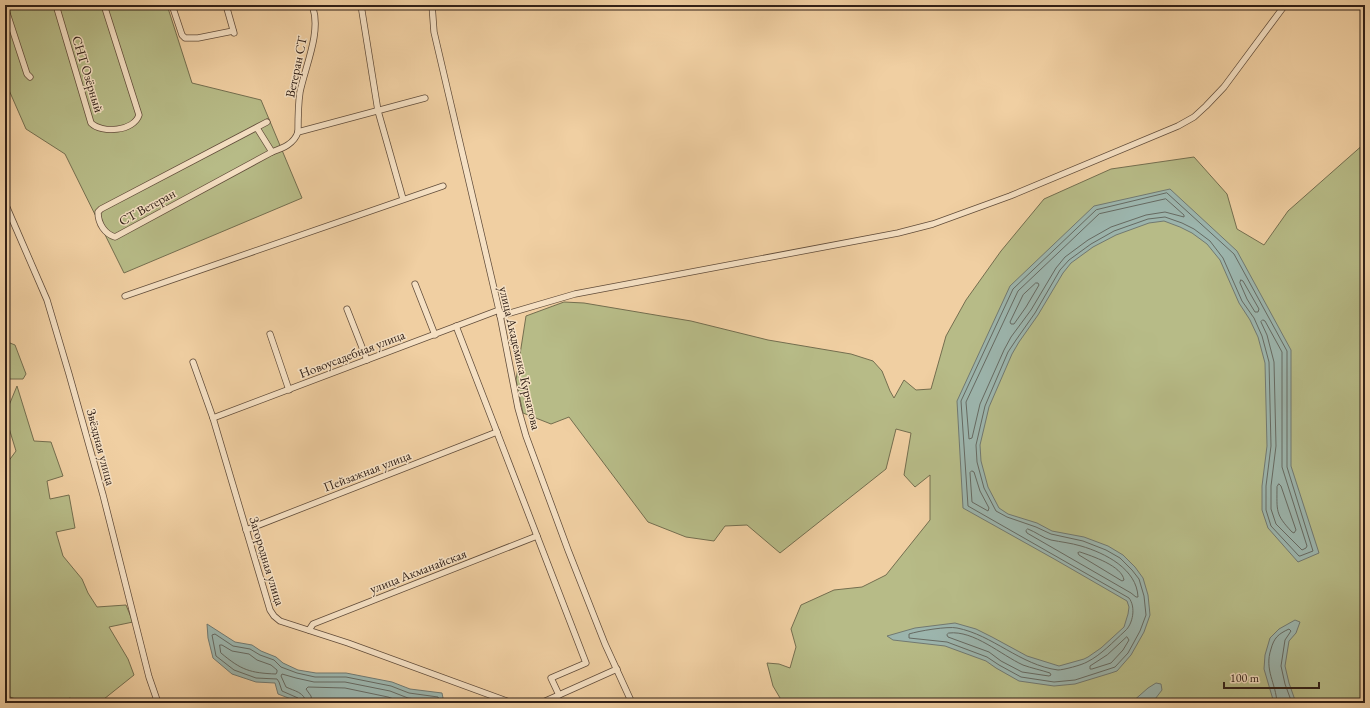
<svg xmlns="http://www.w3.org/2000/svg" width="1370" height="708" font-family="'EB Garamond',serif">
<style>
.green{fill:#b7bb87;stroke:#746e4f}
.water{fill:#9cb5ad;stroke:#717971}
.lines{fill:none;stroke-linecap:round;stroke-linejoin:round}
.shore{stroke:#666a62;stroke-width:1}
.minor-casing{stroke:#614c3a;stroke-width:7}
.minor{stroke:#f5e0c3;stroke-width:5.5}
.labels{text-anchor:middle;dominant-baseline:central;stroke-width:3;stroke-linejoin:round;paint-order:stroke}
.street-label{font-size:13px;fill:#312017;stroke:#f5e0c3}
</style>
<rect width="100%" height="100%" fill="#f0cfa2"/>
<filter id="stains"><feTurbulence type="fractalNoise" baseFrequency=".005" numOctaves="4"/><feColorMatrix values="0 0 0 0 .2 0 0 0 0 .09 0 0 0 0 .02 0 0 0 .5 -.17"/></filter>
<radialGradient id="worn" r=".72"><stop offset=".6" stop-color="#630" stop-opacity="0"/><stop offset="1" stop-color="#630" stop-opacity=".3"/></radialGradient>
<!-- green -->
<g class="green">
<polygon points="5,5 167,5 192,83 261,100 302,198 124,273 65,154 26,129 5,81"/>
<polygon points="1365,143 1365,703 783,703 773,686 767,663 779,664 790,668 796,647 791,629 801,605 834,590 862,587 886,575 930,520 930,475 915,487 904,475 911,433 896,429 886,469 780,553 747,525 725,526 714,541 686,537 648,522 569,417 551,424 523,413 516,380 526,316 564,302 584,303 691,321 768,340 851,354 873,361 882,371 890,391 894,398 904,380 916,390 931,389 946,336 966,300 1001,251 1044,199 1111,169 1194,157 1227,194 1237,229 1264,245 1288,211"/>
<polygon points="5,341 15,345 26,374 23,379 5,379"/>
<path d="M17 386 34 441 51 442 63 476 47 481 50 499 69 495 75 528 56 532 63 556 82 579 88 593 97 607 126 605 133 622 109 627 128 659 134 675 99 703H78L70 698C65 700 60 702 55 703 41 705 16 702 5 694V466L16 451 5 415Z"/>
</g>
<!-- water -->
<g class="water">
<polygon points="1170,189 1237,251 1291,350 1291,466 1319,553 1298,562 1268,528 1262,510 1262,486 1267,446 1265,363 1258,337 1250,320 1239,303 1220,260 1207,244 1192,233 1180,227 1164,221 1149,223 1116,235 1093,247 1071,263 1063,273 1038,315 1019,342 1012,354 989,407 980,445 981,461 988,487 999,508 1008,514 1037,523 1052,531 1084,537 1108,546 1123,555 1135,567 1143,578 1148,595 1150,615 1144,632 1131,655 1117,671 1111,673 1075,684 1054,686 1019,681 996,668 986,661 945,646 893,640 887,636 915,628 955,623 976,629 992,637 1027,656 1059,666 1084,659 1088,657 1101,648 1124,627 1128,614 1129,607 1127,601 1056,560 963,508 957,401 1010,286 1094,206"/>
<polygon points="1295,620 1300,622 1296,633 1289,641 1285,666 1289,683 1296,703 1274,703 1264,669 1265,655 1270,638 1279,629"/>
<polygon points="207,624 235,642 252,645 261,651 276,657 283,663 298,670 316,673 346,673 392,682 410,689 442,693 444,703 307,703 299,702 278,694 275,683 256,682 232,674 213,658 208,638"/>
<polygon points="1156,683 1161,684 1162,690 1152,703 1131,703 1148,688"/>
</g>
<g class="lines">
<!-- shore -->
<g class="shore">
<path d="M1167 193 1234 254 1287 351V467L1313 551 1300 556H1299L1271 526 1266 510V486L1271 446 1269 362 1262 336 1254 318 1242 301 1223 258 1210 241 1194 229 1182 223 1165 217 1148 219 1114 231 1091 244 1069 260 1060 270 1035 313 1016 340 1008 352 985 406 976 445 977 462 984 488 996 511 1007 517 1036 527 1051 534 1083 541 1106 550 1120 558 1132 570 1139 579 1144 596 1146 615 1140 631 1128 653 1115 667 1109 669 1075 680 1054 682 1021 677 999 665 987 657 947 642 909 638V634C918 631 948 626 957 628 993 635 1020 665 1058 670 1063 670 1082 665 1087 662 1101 655 1113 642 1125 631 1133 624 1136 607 1129 598L968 506 961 401 1013 289 1096 210Z"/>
<polygon points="1166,199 1184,215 1184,217 1165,212 1146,215 1111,227 1088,240 1065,257 1056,268 1031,310 1011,337 1004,350 980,404 972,438 969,439 966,402 1018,291 1099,214"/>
<polygon points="1241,280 1243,281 1259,309 1258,312 1255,312 1247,299 1240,283"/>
<polygon points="1036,283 1038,283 1039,285 1026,307 1014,324 1011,324 1010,322 1023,295"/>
<polygon points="1263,320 1265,321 1282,352 1282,467 1307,546 1306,548 1302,550 1276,524 1271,509 1271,486 1276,446 1274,362 1267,335 1261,322"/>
<polygon points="972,471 974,472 980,491 989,508 988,511 972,502 970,473"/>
<path d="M1279 484 1281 486 1296 530 1294 533 1292 532C1275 514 1277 511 1277 487Z"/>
<path d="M1028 529C1036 532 1043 538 1051 540 1061 542 1071 543 1081 546 1105 553 1137 569 1138 597H1136L1131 593 1027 533 1026 531Z"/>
<path d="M1080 552C1092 556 1122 566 1124 580L1122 581 1079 555 1078 553Z"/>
<path d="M949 633C974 630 1001 655 1023 665 1031 668 1041 670 1050 673L1051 675 1049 676 1022 672 1001 661 989 652 948 637 947 635Z"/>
<polygon points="1127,637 1129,640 1123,650 1111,663 1092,669 1090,669 1090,666 1107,655"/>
<path d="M220 645H222L232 651 249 654 257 660 271 665 277 670V672L276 674C250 673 241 670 221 653Z"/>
<polyline points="301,703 298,698 282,691 279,682 277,679 256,678 234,670 216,656 212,635 215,634 233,646 250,649 260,655 274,660 281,667 297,673 315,677 346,677 391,686 409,693 438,697 440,703"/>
<path d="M306 703C305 692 294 691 286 687L281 676 282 674 296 678 314 682H345L390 691 408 698 433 701 435 703"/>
<polyline points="312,703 311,696 306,689 308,687 345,688 388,697 405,703"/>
<path d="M1277 703C1276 683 1264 670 1271 649 1274 638 1278 634 1289 629L1291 631 1285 640 1281 666 1285 684 1292 703"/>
</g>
<defs>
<g id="minor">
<path d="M56 5 91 123C102 134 134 131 139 115L104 5"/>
<polyline points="172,5 182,35 185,38 198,38 233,31"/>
<polyline points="226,5 234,33"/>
<polyline points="361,5 378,111 403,199"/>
<polyline points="432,5 434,32 499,310 518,408 526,436 568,550 605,644 632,703"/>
<polyline points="5,7 27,74 30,77"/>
<path d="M267 122 101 209 98 212C98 224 105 234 115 237L272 152C283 148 294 144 298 132 298 119 298 105 300 92 305 67 321 33 313 8"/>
<polyline points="257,128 272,152"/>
<polyline points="298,132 425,98"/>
<polyline points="5,203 47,300 69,374 103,495 149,677 158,703"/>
<polyline points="415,284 435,335"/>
<polyline points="125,296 443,186"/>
<polyline points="347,309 367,360"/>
<polyline points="500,316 575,294 898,233 933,224 1010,196 1178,126 1194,117 1206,106 1224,87 1285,5"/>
<polyline points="456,326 586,663 551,678 559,695"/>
<polyline points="270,334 289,390"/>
<polyline points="193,362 213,418 270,610 274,616 280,621 348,643 512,703"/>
<polyline points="213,418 499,310"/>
<polyline points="246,530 497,432"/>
<polyline points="309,630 313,624 537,536"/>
<polyline points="541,703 617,669"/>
</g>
</defs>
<!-- minor casing -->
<use href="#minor" class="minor-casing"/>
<!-- minor -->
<use href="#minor" class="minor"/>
</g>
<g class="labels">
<!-- street labels -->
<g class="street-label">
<text transform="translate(296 67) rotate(-78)">Ветеран СТ</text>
<text transform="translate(88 74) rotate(73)">СНТ Озёрный</text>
<text transform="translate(147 207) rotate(-29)">СТ Ветеран</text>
<text transform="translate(352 354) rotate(-21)">Новоусадебная улица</text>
<text transform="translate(520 358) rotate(77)">улица Академика Курчатова</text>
<text transform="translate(101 447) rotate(75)">Звёздная улица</text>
<text transform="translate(367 471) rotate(-21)">Пейзажная улица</text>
<text transform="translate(267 561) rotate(73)">Загородная улица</text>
<text transform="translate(418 571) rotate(-21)">улица Акманайская</text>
</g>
</g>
<!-- margin -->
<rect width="1370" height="708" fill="none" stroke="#f0cfa2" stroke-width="20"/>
<rect x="6" y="6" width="1358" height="696" fill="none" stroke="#312017" stroke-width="2"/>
<rect x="10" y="10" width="1350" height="688" fill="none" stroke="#312017"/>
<!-- scale -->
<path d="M1224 682v6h95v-6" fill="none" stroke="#312017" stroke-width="2"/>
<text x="1230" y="682" font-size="12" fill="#312017" stroke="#f5e0c3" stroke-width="3" paint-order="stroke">100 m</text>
<rect width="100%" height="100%" filter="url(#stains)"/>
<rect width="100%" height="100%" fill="url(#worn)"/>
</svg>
